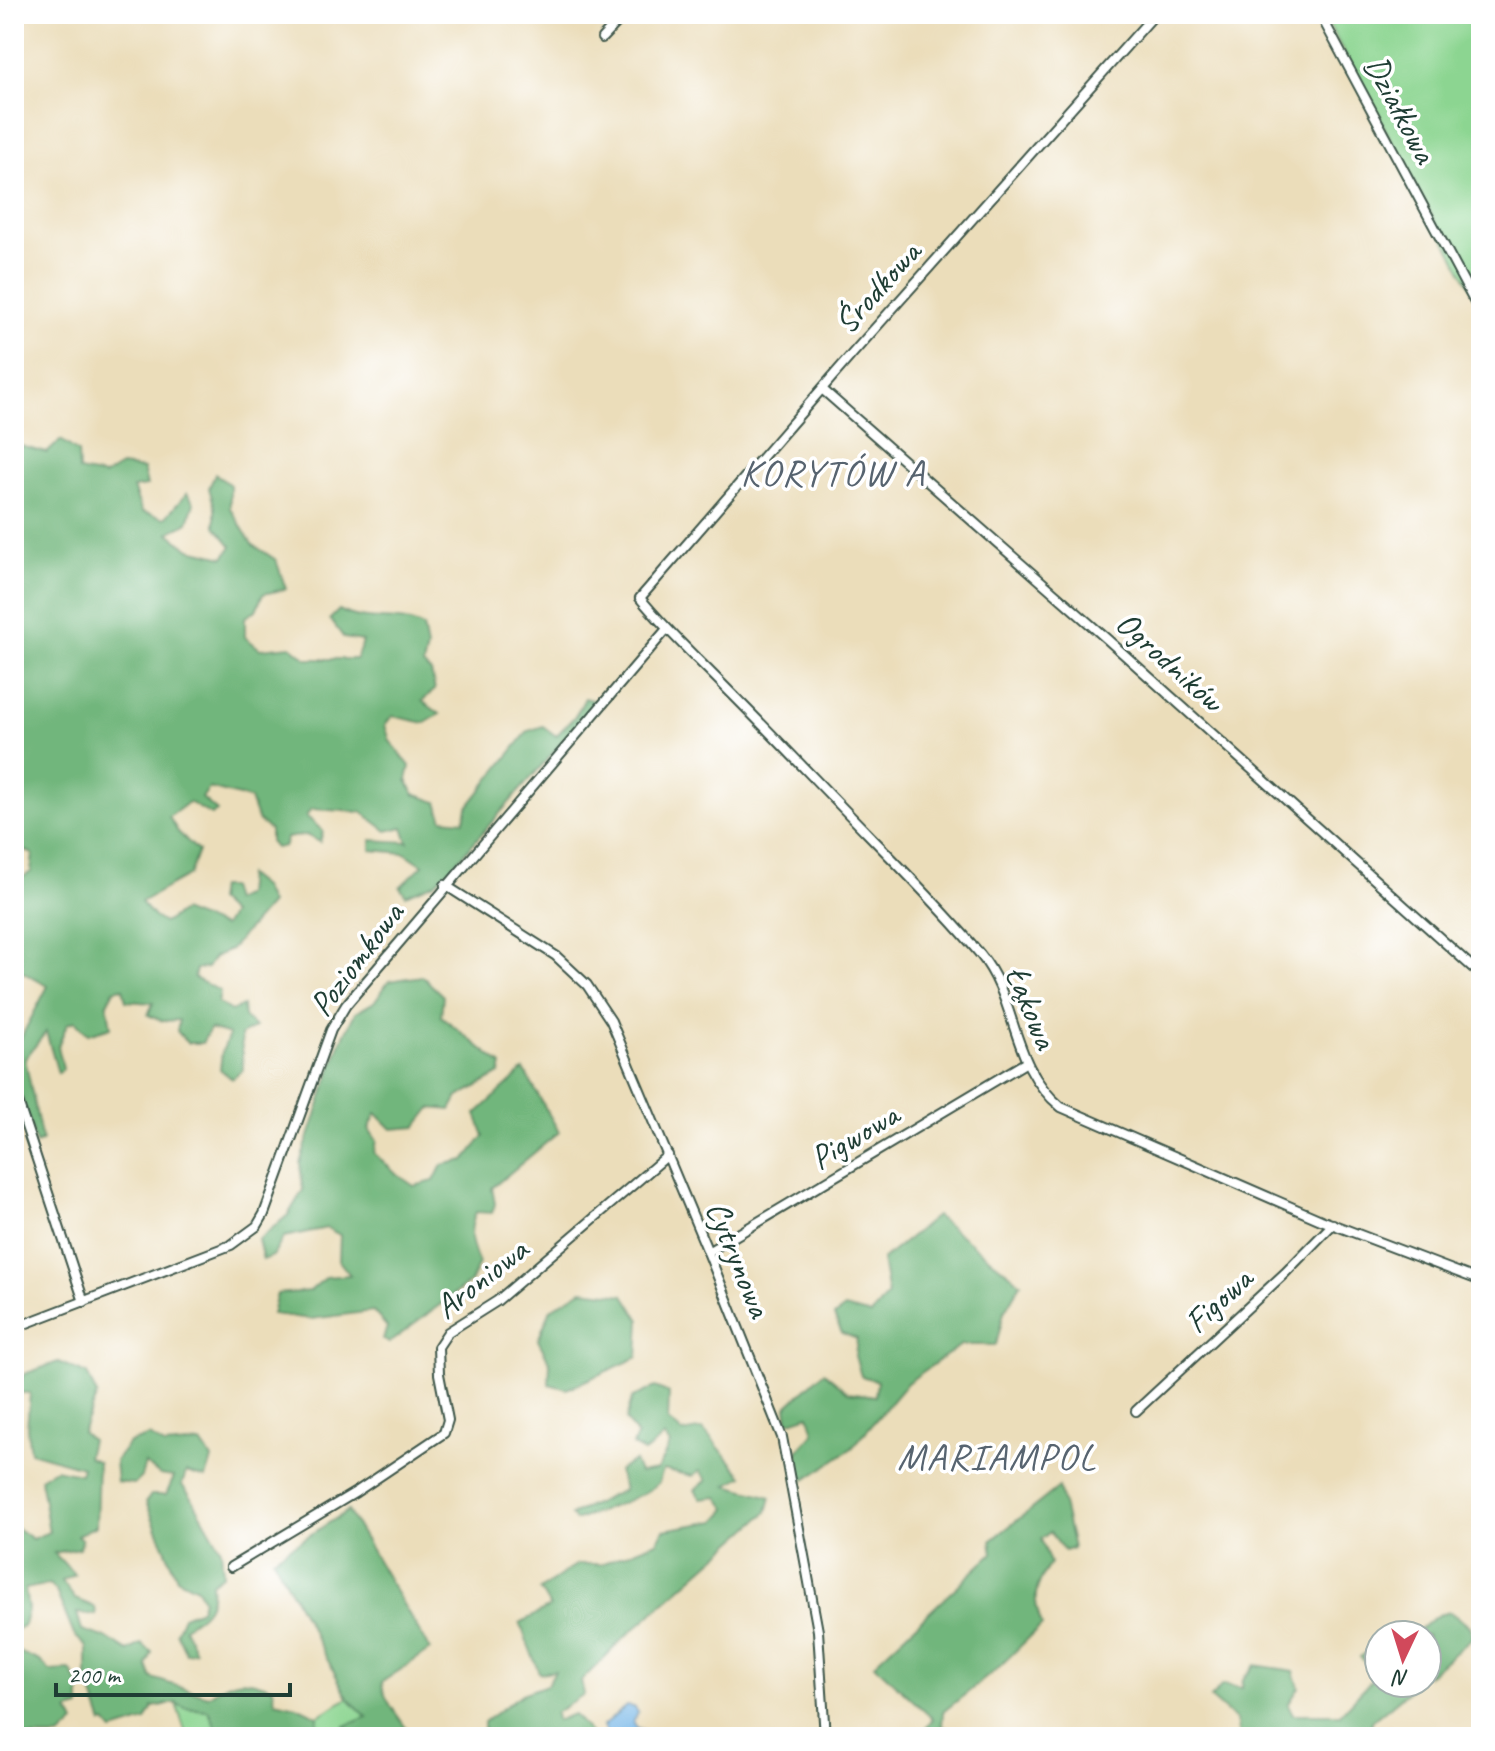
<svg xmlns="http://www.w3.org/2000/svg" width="1495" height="1751" font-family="Caveat,sans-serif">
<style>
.green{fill:#8cd591;stroke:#568962;stroke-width:2}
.forest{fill:#71b67b;stroke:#487a58;stroke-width:2}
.water{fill:#71b4e6;stroke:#48788d;stroke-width:2}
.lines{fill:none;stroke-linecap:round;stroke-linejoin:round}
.minor-casing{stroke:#3e5548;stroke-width:12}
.minor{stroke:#fff;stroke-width:8}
.labels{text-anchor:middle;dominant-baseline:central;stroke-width:7;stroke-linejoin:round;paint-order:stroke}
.street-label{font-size:34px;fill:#1f3d34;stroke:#fff}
.quarter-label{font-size:38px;letter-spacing:2px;fill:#576470;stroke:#fff}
</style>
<rect width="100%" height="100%" fill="#fff"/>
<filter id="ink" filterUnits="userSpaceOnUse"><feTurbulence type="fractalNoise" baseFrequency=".0125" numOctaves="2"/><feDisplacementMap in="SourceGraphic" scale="16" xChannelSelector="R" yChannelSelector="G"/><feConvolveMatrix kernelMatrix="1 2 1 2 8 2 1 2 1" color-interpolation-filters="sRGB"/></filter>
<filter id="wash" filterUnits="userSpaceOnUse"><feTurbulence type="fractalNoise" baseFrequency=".006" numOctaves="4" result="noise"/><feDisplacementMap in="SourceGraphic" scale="32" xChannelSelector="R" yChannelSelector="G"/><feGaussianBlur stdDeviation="1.8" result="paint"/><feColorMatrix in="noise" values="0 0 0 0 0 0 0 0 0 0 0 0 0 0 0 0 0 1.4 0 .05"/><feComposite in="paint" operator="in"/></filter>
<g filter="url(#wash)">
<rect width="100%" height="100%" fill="#ebddba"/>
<!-- green -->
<g class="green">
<polygon points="1323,14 1481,14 1481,306"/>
<polygon points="348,1698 368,1717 346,1726 352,1737 330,1737 330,1732 317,1732 318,1716"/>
<polygon points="176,1703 185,1708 208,1710 221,1737 187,1737"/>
</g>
<!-- forest -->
<g class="forest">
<path d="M61 440 78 452 79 471 104 476 121 466 143 469 147 486 133 488 142 512 165 518 187 493 194 503 188 522 169 533 190 549 224 557 232 546 215 526V508L209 488 215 474 230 485V508L252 544 276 560 286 589 263 594 256 610 245 618V637L260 649 291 646 307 659H356L363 641 344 638 330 619 339 610C371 626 397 613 423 627L427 648 423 665 431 672 435 690 422 701 440 714 425 723 392 716 385 725 390 741 410 766 407 780 414 794 437 802 443 819 464 821 467 808 528 731 543 726 556 736 576 715 585 698 598 702 453 866 435 883 406 895 400 887 423 865 405 853 371 850V840L408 842 403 827 387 831 362 812 311 809 306 816 323 831 320 842 306 835 286 838 285 846 275 848 270 842V830L258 821 250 799 209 788 202 798 217 811 211 815 189 802 169 817 178 832 198 851 189 875 141 902 154 917 164 923 182 911 223 927 231 914 217 901 219 887H229L233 901 245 895 247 875 262 887 270 904 231 949 214 957 207 968 196 969 194 978 220 991 218 1003 231 1011 243 1006 244 1017 255 1027 241 1035 243 1070 232 1079 220 1069 222 1052 229 1035 210 1029 202 1043H187L177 1031 179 1020 162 1021 148 1015 153 1003 126 1001 123 988 114 990 107 1003 111 1027 88 1034 75 1021 67 1024 58 1046 63 1069 58 1073 46 1032 25 1059 42 1141 36 1144 14 1073V1051L48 986 19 970H14V882L31 872 33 854 14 846V452L21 446 47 453Z"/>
<path d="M422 976 443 996 441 1016 502 1065 500 1074 458 1097 451 1110 431 1108 416 1127 392 1129 376 1113 369 1129 377 1141 374 1153 395 1173 414 1186 434 1181 442 1165 465 1160 484 1136 476 1114 524 1070 559 1132 492 1188 495 1204 492 1213 476 1212C468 1232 470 1243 479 1263L470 1282 389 1343 383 1339 387 1327 373 1311 311 1319 272 1314 277 1294 310 1291 326 1277 350 1275 339 1261 340 1235 327 1228 284 1237 273 1256 263 1260 258 1240 288 1215 303 1190 300 1163 340 1044 355 1013 374 1002 389 981Z"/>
<polygon points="936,1216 1021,1283 1004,1312 996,1345 961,1345 907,1383 852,1448 805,1480 797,1472 798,1451 814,1433 809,1415 788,1422 786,1407 824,1372 848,1392 875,1396 877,1381 861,1376 855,1356 857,1339 842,1333 834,1316 845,1308 871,1315 888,1295 882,1260"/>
<polygon points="582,1290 624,1295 640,1320 638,1357 567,1389 549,1384 550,1363 538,1340 551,1309"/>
<path d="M58 1362 87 1374 97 1395 82 1432 91 1440 87 1457 98 1462 96 1526 77 1535 82 1540 80 1548 54 1553 75 1575 62 1581 75 1599 95 1607 96 1615 77 1613 82 1630 107 1638 128 1651 141 1644 152 1652 147 1665 152 1678 208 1696C237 1676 242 1677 273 1688L275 1701 297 1706 318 1716 317 1732H330V1737H221L208 1710 185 1708 176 1703 153 1707 146 1721 113 1731 106 1723 103 1724 87 1677V1647L74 1635 56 1591 49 1584 25 1589 28 1610 24 1625 14 1631V1526L32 1539 49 1532 40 1478 55 1469 80 1474 82 1467 30 1452 27 1428 30 1393H21L17 1386 24 1374Z"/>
<path d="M655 1387 669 1393 668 1421 683 1433 703 1429 743 1476 727 1485 771 1497 767 1512 624 1638 581 1681 584 1694 555 1713 556 1721 573 1714 594 1737H484V1722L522 1694 547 1685 555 1671 539 1673 520 1623 550 1607 540 1590 577 1564H601L657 1542 664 1530 716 1521 727 1509 718 1497 701 1499 695 1490 707 1480 700 1471 693 1476 663 1470C663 1470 659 1481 659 1482 648 1496 594 1513 575 1521L571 1515 624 1490 618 1471 634 1461 639 1473 657 1470 670 1444 664 1437 644 1452 633 1446 637 1436 626 1420 632 1398Z"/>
<path d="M149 1436 164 1446 201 1443 212 1459 206 1478 186 1472 182 1485 192 1498 221 1549 223 1574 211 1583C214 1607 203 1615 184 1627L195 1651 186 1653 176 1632 183 1616 200 1609 203 1599 197 1588 177 1578 146 1502 151 1495H166L174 1477 160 1475 145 1464 141 1477 134 1484 117 1482 115 1461 129 1443Z"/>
<path d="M1059 1487 1073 1548 1064 1551 1050 1532 1041 1539 1050 1563C1035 1588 1031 1597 1042 1625L997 1669 943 1712 942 1726 952 1730V1737H918L933 1719 874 1664 993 1553 991 1541Z"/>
<path d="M348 1511 430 1650 382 1682C382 1699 401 1718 409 1733L408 1737H352L345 1726 367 1717 348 1698 273 1558Z"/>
<polygon points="1450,1612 1469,1626 1473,1637 1427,1676 1427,1635 1412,1635 1438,1615"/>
<polygon points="1379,1644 1379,1683 1418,1683 1372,1721 1372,1737 1239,1737 1236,1720 1211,1698 1222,1685 1242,1688 1243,1679 1255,1665 1294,1671 1299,1687 1288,1705 1293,1714 1340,1714 1378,1673 1360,1657"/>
<polygon points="14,1650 40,1661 50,1671 70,1670 80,1687 80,1708 69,1711 75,1723 60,1737 14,1737"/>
</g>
<!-- water -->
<polygon class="water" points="626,1706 634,1707 638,1712 633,1721 637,1728 646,1731 648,1737 608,1737 603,1726"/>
</g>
<g filter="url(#ink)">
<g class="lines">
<defs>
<g id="minor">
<path d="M1155 14 853 353 640 598C667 631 698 659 728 690 775 737 821 786 868 834 906 873 945 912 980 954 1019 1001 1009 1064 1061 1107L1321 1220 1481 1281"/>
<polyline points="1320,14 1481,314"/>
<polyline points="602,38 625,14"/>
<polyline points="822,389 1108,640 1481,975"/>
<polyline points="445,885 556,956 587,985 611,1021 708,1252 782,1437 818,1631 825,1737"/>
<polyline points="14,1026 19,1016"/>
<polyline points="14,1090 84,1302"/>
<polyline points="708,1252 1025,1063"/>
<polyline points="14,1328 231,1245 257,1226 264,1214 331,1030 346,1005 666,630"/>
<polyline points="1136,1411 1285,1273 1333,1224"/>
<polyline points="231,1567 356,1492 444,1433 448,1420 439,1374 438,1347 448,1332 497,1301 668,1155"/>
</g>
</defs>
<!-- minor casing -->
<use href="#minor" class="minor-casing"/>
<!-- minor -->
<use href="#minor" class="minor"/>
</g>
</g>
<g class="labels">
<!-- street labels -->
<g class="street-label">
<text transform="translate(1401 109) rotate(62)">Działkowa</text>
<text transform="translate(877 287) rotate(-48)">Środkowa</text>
<text transform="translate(1170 661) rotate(42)">Ogrodników</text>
<text transform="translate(356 959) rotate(-53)">Poziomkowa</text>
<text transform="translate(1032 1007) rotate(68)">Łąkowa</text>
<text transform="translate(854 1136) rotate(-31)">Pigwowa</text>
<text transform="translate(739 1259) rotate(68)">Cytrynowa</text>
<text transform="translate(481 1278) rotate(-38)">Aroniowa</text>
<text transform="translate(1218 1300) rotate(-43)">Figowa</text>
</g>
<!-- quarter labels -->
<g class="quarter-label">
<text x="833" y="472">KORYTÓW A</text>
<text x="997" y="1456">MARIAMPOL</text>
</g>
</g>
<!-- margin -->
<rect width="1495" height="1751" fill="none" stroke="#fff" stroke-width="48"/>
<!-- north arrow -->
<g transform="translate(1403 1659) rotate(184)"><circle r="38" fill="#ffffff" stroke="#a5b1ae" stroke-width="2"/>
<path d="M0-6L14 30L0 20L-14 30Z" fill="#d1495b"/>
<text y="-12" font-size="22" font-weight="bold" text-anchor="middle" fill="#1f3d34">N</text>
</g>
<!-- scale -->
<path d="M56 1683v12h234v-12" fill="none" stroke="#1f3d34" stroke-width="4"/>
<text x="68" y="1683" font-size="24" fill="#1f3d34" stroke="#ffffff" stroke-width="6" paint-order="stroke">200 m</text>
</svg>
